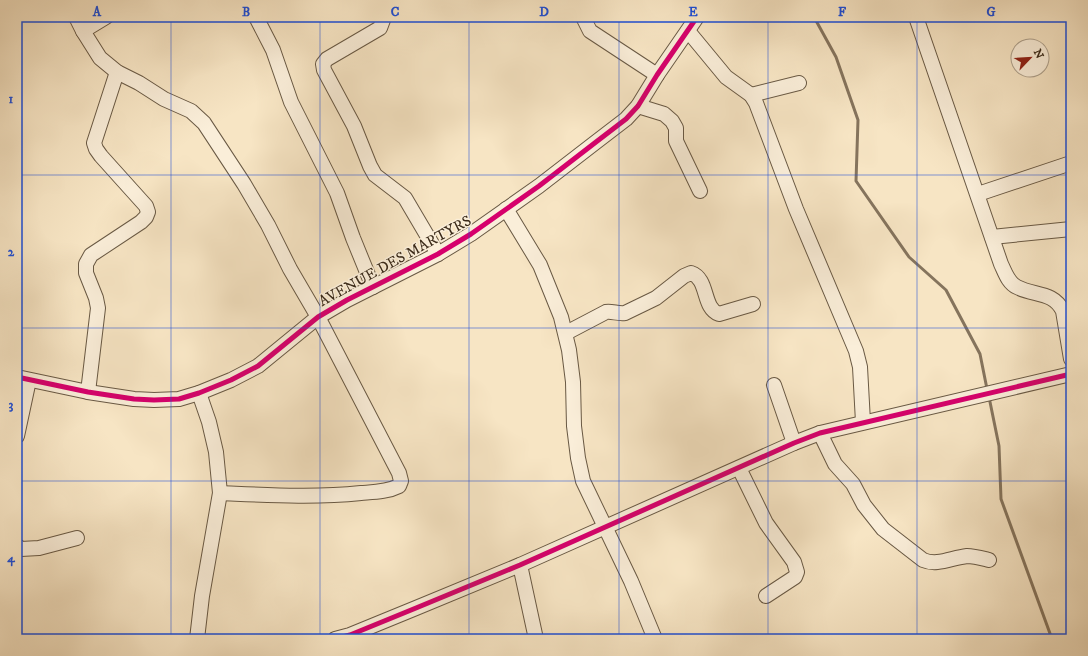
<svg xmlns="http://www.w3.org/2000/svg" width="1088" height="656" font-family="'IM FELL DW Pica',serif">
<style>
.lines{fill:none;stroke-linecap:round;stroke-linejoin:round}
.stream{stroke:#85745d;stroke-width:3}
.minor-casing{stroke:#695944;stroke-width:16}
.minor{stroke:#faeed9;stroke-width:14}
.cycleway-casing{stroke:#faeed9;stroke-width:8}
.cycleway{stroke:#d6006c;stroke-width:5}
.grid{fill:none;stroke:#1d4ed8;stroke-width:1;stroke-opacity:0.55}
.labels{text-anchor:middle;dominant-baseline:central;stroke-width:3;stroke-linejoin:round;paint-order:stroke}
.street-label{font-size:15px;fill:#3a2a19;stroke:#faeed9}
.neatline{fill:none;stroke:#1d4ed8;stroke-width:1.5}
.grid-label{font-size:13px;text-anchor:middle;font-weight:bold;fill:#1d4ed8}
</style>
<rect width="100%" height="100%" fill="#f7e5c4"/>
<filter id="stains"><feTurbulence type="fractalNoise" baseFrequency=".005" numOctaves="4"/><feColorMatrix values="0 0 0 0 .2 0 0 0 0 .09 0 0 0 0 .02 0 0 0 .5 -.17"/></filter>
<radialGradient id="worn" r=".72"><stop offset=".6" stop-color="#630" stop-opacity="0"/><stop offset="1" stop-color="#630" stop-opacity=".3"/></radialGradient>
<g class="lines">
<!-- stream -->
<g class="stream">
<polyline points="814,17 836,57 858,120 856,181 909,257 946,290 980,354 987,389"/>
<polyline points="989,397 999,446 1001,499 1052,639"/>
</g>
<defs>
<g id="minor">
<path d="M76 17 83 31 100 58 117 72 139 83 164 99 191 111 204 123 244 184 268 225 290 269 318 317 399 473 401 481 399 486C387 492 374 492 361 493 314 498 267 495 220 493"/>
<polyline points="256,17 273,50 291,102 337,193 353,238 373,287"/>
<polyline points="383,17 383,20 380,28 327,59 323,64 324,70 354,126 370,166 375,175 405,198 438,254"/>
<polyline points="583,17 590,31 657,75"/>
<path d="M916 17 1001 264C1005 272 1008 283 1017 287 1034 296 1053 291 1063 311L1071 359"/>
<polyline points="83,31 106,17"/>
<polyline points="688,31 726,77 751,95 756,103 796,209 856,351 860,367 863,422"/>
<polyline points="751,95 799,83"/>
<polyline points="638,106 664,114 672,121 676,128 676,141 700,191"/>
<polyline points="978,194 1071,163"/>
<polyline points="506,209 540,265 561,317 569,350 573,382 574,426 578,458 583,481 631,581 655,639"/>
<polyline points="992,237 1071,229"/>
<path d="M566 333 606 312C612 311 618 314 625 313L656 298 684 276 691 273C709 279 702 308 719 314L753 304"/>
<polyline points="17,377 88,392 134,399 154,400 179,399 199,393 231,380 258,366 318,317 347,300 438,254 471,234 539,186 596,142 626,119 638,106 657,75 697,17"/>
<polyline points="774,385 794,443"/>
<polyline points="88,392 98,308 96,298 86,273 86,264 91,255 141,222 146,217 148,212 146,206 101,156 96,149 94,143 117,72"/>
<path d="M820 433 835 464 853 484 864 505 883 529 923 560C937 566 951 558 967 556 974 556 981 558 989 560"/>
<polyline points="17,436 29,380"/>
<polyline points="739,468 766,523 794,562 797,572 795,577 766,596"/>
<polyline points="17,546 21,549 39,548 77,538"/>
<polyline points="520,565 536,639"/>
<polyline points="197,639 202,596 220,493 216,452 209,422 199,393"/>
<polyline points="335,639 350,635 416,608 520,565 794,443 820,433 1071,374"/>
</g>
</defs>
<!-- minor casing -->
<use href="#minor" class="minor-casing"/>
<!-- minor -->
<use href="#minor" class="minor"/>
<defs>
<g id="cycleway">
<polyline points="17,377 88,392 134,399 154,400 179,399 199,393 231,380 258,366 318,317 347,300 438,254 471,234 539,186 596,142 626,119 638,106 657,75 697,17"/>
<polyline points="335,639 350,635 416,608 520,565 794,443 820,433 1071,374"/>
</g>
</defs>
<!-- cycleway casing -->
<use href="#cycleway" class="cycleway-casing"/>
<!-- cycleway -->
<use href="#cycleway" class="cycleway"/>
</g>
<!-- grid -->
<path class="grid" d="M171 17V639M320 17V639M469 17V639M619 17V639M768 17V639M917 17V639M17 175H1071M17 328H1071M17 481H1071"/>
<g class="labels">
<!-- street labels -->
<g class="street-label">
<text transform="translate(395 261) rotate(-29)">AVENUE DES MARTYRS</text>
</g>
</g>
<!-- margin -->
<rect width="1088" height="656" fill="none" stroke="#f7e5c4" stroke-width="44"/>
<!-- north arrow -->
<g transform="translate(1030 58) rotate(65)"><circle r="19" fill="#faeed9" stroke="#ada08c"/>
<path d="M0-3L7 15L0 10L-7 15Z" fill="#8f2418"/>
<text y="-6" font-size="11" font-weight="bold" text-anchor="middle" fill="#3a2a19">N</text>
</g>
<rect x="22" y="22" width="1044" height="612" class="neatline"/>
<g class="grid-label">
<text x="97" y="16">A</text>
<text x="246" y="16">B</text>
<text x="395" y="16">C</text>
<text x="544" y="16">D</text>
<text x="693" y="16">E</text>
<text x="842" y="16">F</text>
<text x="991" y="16">G</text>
<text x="11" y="103">1</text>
<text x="11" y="256">2</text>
<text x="11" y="409">3</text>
<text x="11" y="562">4</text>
</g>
<rect width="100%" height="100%" filter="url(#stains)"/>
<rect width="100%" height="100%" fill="url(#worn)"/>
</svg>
